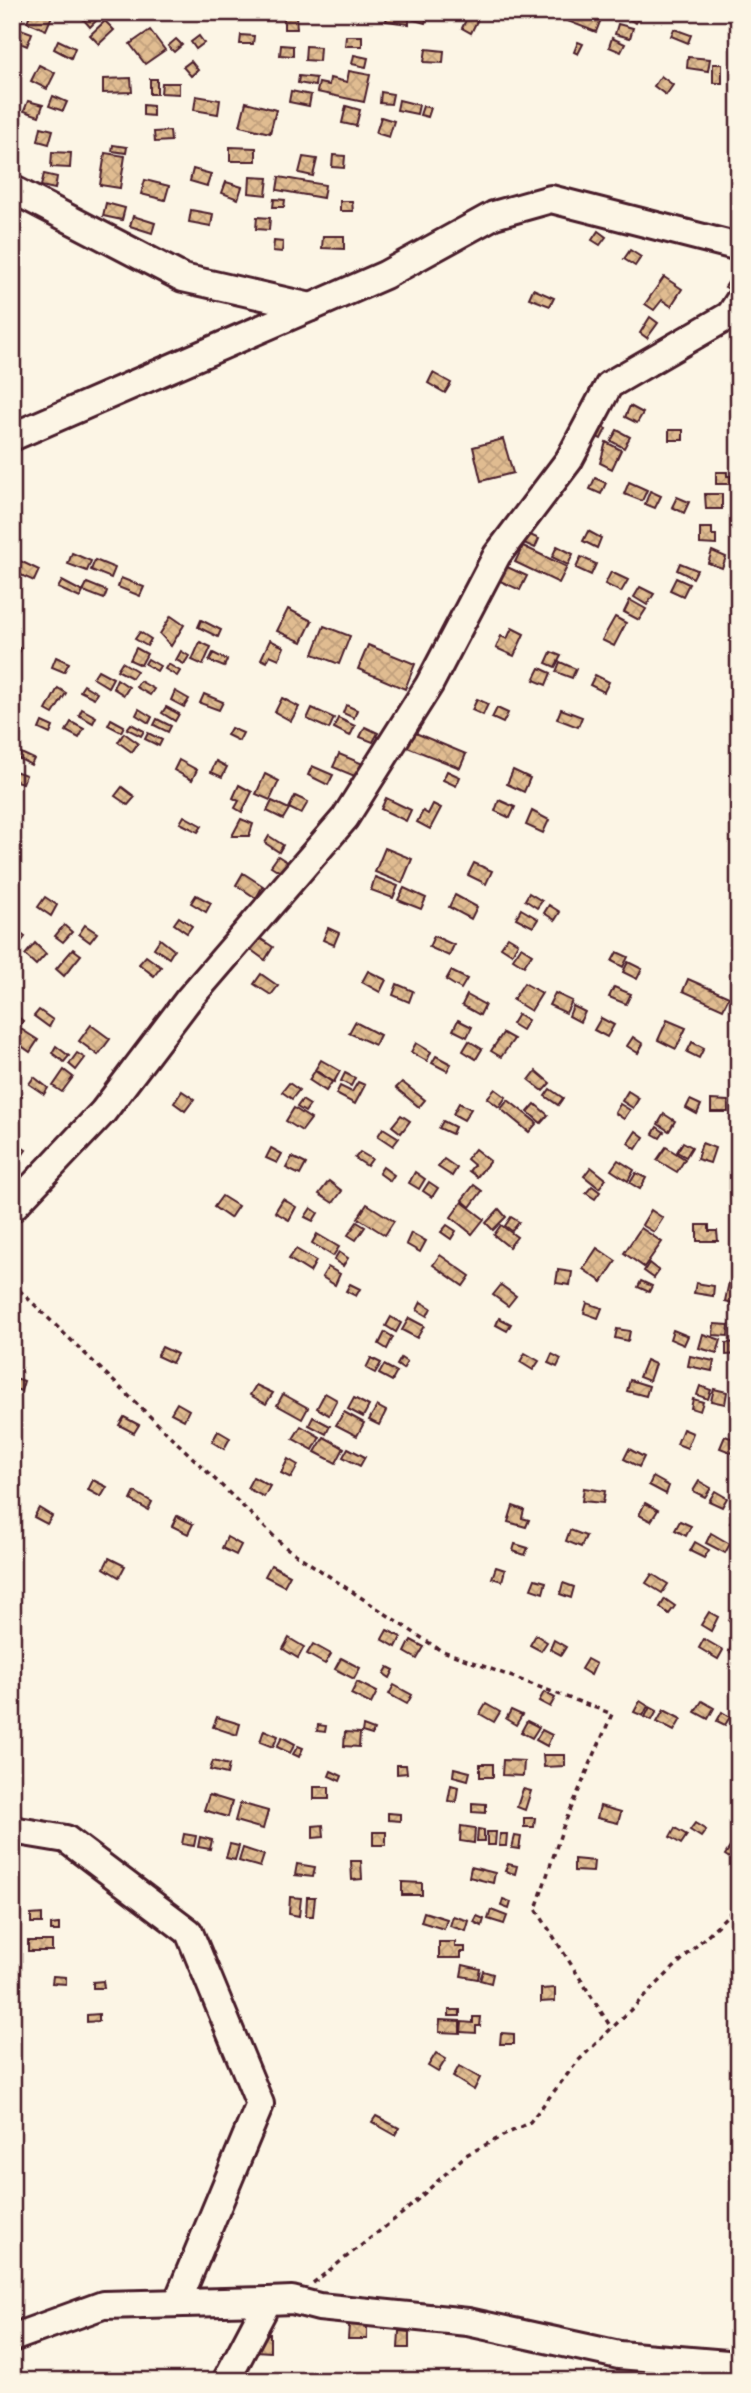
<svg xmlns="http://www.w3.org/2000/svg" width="751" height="2393" font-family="Sriracha,sans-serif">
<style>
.building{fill:url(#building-cross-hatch);stroke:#4a1f2b;stroke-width:2}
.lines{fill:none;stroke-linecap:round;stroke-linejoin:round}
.minor-casing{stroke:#4a1f2b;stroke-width:32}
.path{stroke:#4a1f2b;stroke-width:3.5;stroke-dasharray:5 5;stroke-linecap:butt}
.minor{stroke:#fcf5e5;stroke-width:26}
</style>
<defs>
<pattern id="building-cross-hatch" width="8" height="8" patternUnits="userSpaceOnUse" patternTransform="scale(1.75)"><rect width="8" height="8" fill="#e0bc91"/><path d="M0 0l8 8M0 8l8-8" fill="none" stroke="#c2a17d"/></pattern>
</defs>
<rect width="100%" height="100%" fill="#fcf5e5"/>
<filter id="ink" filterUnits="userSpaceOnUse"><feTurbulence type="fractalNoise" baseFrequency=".0143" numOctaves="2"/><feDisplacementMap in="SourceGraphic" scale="14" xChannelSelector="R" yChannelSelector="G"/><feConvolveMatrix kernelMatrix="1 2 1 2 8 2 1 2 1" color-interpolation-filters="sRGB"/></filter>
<g filter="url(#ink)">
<!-- building -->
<g class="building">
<polygon points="12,12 25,12 21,20 12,16"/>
<polygon points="31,12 52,16 46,30 27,22"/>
<polygon points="77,12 96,12 100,17 90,27"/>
<polygon points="244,12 261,12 261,17 244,15"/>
<polygon points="413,12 428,14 425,23 411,19"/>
<polygon points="486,12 495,12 494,19 485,18"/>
<rect x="507" y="12" width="11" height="5"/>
<polygon points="568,12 583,12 601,19 596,32 565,20"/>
<polygon points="624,12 635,12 640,15 636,23 622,16"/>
<polygon points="296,16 297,29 284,29 284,17"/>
<polygon points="387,16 409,19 409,24 386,21"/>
<polygon points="468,16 477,21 471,33 462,28"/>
<polygon points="105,21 114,30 99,44 90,35"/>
<polygon points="618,24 633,28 630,38 615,34"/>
<polygon points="18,28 32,33 27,46 13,40"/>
<polygon points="674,29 691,35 688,43 671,36"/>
<polygon points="150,30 165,50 145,64 130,44"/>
<polygon points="241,35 254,36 253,44 240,44"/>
<polygon points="199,36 204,43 196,49 191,42"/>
<polygon points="346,36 362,36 362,46 345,46"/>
<polygon points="612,38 625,44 621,52 609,47"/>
<polygon points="176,39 182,45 174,52 168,46"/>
<polygon points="58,40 75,48 71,58 54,49"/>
<polygon points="578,42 583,44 578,54 574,52"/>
<polygon points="281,45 293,46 293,56 280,55"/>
<polygon points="306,46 320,47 319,61 305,60"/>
<polygon points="426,49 444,51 443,63 424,62"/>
<polygon points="354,55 368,58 366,67 352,64"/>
<polygon points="688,57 710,59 708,71 687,68"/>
<polygon points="191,61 198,70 191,76 183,67"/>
<rect x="713" y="64" width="9" height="19"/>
<polygon points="39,65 55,73 47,89 31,81"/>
<polygon points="349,71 370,75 364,102 317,92 319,83 329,85 330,78 347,82"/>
<polygon points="299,76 316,78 315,86 298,83"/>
<polygon points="661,76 673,85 666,95 654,86"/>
<polygon points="131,78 132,92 103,93 103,79"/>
<rect x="150" y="79" width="7" height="15"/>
<polygon points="162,83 179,83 179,94 161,93"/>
<polygon points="291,91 311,95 309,106 289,102"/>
<polygon points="381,92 393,94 391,104 380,103"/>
<polygon points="53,96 67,102 63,111 49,106"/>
<polygon points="196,96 220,100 218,114 194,110"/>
<polygon points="399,100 419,105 417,114 397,110"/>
<polygon points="28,101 43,105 39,116 24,111"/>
<polygon points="246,102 276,110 270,133 240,126"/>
<polygon points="143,105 153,106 153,116 143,115"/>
<polygon points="346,106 360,110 356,126 342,123"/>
<polygon points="423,106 431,108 428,117 420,115"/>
<polygon points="381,117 394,121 389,137 376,133"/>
<polygon points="41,127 53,130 49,144 38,141"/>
<polygon points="170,131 171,141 155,142 154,132"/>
<polygon points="113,145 127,147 126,153 112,151"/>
<polygon points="230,147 256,148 256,161 230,161"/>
<polygon points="52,152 71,153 70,168 51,167"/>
<polygon points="105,153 125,156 120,188 100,185"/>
<polygon points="333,155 345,156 344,168 332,167"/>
<polygon points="303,157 317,159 313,176 299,173"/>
<polygon points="193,169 211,174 207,186 190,181"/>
<polygon points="44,174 57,177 55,189 41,186"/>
<polygon points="250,177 268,178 266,195 249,193"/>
<polygon points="279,177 325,185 323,198 277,190"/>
<polygon points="145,180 169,186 165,200 141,194"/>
<polygon points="226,182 242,187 238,199 222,193"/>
<polygon points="274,199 285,200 284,207 273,207"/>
<polygon points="340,201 352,201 353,211 340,211"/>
<polygon points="106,203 125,208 122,220 103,216"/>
<polygon points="191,210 213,214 211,226 189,222"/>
<polygon points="133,216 155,223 152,233 130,226"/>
<polygon points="257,217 270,218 269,230 256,229"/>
<polygon points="598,231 606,237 600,245 592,240"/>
<polygon points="323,236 344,236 344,249 322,248"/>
<polygon points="274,241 283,242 282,252 273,251"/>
<polygon points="630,250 641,257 635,266 624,259"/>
<polygon points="738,267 739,285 734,292 725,287"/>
<polygon points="664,277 682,289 671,306 662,300 654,310 645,304"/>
<polygon points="533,289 554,298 550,306 529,298"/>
<polygon points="650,317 658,323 647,338 640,333"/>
<polygon points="433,373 451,383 445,393 428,383"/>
<polygon points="630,406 643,413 637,423 625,417"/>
<polygon points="594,423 606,429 601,439 588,433"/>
<polygon points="617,430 630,437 624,448 611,441"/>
<rect x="669" y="430" width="14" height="10"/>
<polygon points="503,439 513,473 481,481 473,447"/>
<polygon points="606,442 621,450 612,469 600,463"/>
<polygon points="716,472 727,472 727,476 731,476 731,484 716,484"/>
<polygon points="595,478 606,483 601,494 590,489"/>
<polygon points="629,482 647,490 642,501 624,494"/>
<polygon points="650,491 661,496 655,508 645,504"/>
<polygon points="705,494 722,494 722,509 706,509"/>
<polygon points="677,497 689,502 684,513 672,507"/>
<polygon points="700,528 712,528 712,535 716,535 716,545 700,544"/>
<polygon points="588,531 601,538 597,548 583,541"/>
<polygon points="528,534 539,539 535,548 524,543"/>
<polygon points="523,546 567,567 559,583 515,562"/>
<polygon points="557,546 573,554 568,565 552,557"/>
<polygon points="712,551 726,557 722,568 708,563"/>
<polygon points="72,553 91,561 87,571 68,564"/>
<polygon points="12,557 39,570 34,581 12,571"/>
<polygon points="581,557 596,564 591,575 576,568"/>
<polygon points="95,560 115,568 111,578 91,570"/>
<polygon points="680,563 697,570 693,578 677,570"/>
<polygon points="505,566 527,576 520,590 498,580"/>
<polygon points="611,572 628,580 621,592 605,584"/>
<polygon points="121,578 144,587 140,596 118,587"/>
<polygon points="676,578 689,584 683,596 670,590"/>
<polygon points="62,581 83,592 80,598 58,588"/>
<polygon points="87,583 107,591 104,599 83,591"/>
<polygon points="640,587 654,594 647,605 634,597"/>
<polygon points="630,600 646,609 639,620 624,612"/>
<polygon points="288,609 312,621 302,642 277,631"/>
<polygon points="171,616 184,625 171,646 160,634"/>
<polygon points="615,617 626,623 614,646 602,640"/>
<polygon points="201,620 221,630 218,637 198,627"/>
<polygon points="324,626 350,636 339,664 313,654"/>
<polygon points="512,628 524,634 514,656 496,648 501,636 507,639"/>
<polygon points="140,632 151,639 147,646 135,639"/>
<polygon points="270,640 284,647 279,659 270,655 267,662 261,659"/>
<polygon points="200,642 211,647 203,665 192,660"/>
<polygon points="12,644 21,649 12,664"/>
<polygon points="368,645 415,664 405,689 358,669"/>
<polygon points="136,648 147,654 141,665 130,660"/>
<polygon points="181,651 189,656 184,664 176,660"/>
<polygon points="551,652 561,656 555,667 546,663"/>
<polygon points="213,653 227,660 224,667 209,661"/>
<polygon points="56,657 69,663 64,672 52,667"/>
<polygon points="148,659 160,666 157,671 145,664"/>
<polygon points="122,662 137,671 132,678 117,670"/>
<polygon points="560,662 576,669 572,678 556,672"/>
<polygon points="168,664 180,671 177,676 165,669"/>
<polygon points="540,668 551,673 546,685 534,680"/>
<polygon points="98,670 113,678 108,687 93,678"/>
<polygon points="595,675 609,682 604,692 590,685"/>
<polygon points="117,679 129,687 124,695 113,688"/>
<polygon points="140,681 154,689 150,695 136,687"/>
<polygon points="84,685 97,693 94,698 80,691"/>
<polygon points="58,688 66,693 53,714 46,710"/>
<polygon points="175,691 189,699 184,707 171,700"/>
<polygon points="204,694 223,702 219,710 200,703"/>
<polygon points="282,698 299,707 291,721 275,712"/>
<polygon points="477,699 488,704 483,715 472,710"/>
<polygon points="346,705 357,710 354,718 343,713"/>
<polygon points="166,707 179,714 175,721 162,713"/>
<polygon points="12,708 19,711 16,719 12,717"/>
<polygon points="312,708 334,718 329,729 307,719"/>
<polygon points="497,708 508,713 503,723 492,718"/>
<polygon points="82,709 96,717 93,723 79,715"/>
<polygon points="139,709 152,717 149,723 136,715"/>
<polygon points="561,709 582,717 578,727 557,719"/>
<polygon points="338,718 355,726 350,736 334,728"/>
<polygon points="111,719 124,726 121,732 108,725"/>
<polygon points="157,719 171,726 168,732 154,725"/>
<polygon points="42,722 53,727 50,734 39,729"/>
<polygon points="71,722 84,729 79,738 66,731"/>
<polygon points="131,724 144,731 141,736 127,729"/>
<polygon points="365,727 378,733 373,742 360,737"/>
<polygon points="231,728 243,733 239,741 227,735"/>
<polygon points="413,732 466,754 460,768 407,747"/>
<polygon points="124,733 138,743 132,752 118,742"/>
<polygon points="148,733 162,740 159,746 145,739"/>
<polygon points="21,753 34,759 31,765 18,758"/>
<polygon points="339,754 363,764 357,777 333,767"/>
<polygon points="179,760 197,770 192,780 174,770"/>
<polygon points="216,761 227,767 222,777 211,772"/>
<polygon points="312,766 333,775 328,785 308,775"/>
<polygon points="12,770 26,775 23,783 12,780"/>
<polygon points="513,770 530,778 524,792 507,784"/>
<polygon points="447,771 460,777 456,786 443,780"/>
<polygon points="265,774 279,781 270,800 256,794"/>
<polygon points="239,785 252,792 242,812 235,808 239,801 233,798"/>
<polygon points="122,787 135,797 128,805 115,796"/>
<polygon points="295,796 308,802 301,814 289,808"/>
<polygon points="386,798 411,810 406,821 381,809"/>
<polygon points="499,800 515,807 510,818 495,811"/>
<polygon points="272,801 289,809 283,819 267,811"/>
<polygon points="433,804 441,808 430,829 417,822 423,811 428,814"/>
<polygon points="532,811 549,820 543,833 526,825"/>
<polygon points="184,816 202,826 198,832 180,823"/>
<polygon points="241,819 253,824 249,836 232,836"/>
<polygon points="269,836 283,845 279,852 265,843"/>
<polygon points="385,848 412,859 402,883 375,872"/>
<polygon points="278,856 289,863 282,873 271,866"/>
<polygon points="474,863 492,871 486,884 468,875"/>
<polygon points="243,873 263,886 256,898 236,885"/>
<polygon points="375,877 398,886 393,898 371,890"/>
<polygon points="404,888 426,898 421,909 398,900"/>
<polygon points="529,893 542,901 537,908 525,900"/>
<polygon points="196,895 211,903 206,912 191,903"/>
<polygon points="455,895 477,907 471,919 449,907"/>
<polygon points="45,897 57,905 51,916 38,907"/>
<polygon points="549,905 560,912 555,920 544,913"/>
<polygon points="521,909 538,919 533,927 516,918"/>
<polygon points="179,917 192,926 187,933 174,924"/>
<polygon points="64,925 72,932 63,942 55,936"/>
<polygon points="85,925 97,933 90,942 79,934"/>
<polygon points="328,928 339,933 334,945 323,940"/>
<polygon points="15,929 25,937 15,950 12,948"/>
<polygon points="255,935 273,947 265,960 247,947"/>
<polygon points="434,936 454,945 449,956 429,947"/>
<polygon points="508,937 518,943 512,954 501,947"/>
<polygon points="160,939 174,950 169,958 154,948"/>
<polygon points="35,943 46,954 36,965 25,955"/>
<polygon points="521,947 532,954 524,966 513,959"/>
<polygon points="73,949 81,955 64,976 56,969"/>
<polygon points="617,952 628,957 623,967 612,961"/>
<polygon points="146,956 161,967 154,976 139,964"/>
<polygon points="628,962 642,969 637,979 623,972"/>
<polygon points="368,971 386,980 380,992 362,982"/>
<polygon points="451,971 467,979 461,989 446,980"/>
<polygon points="261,974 278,986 271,995 254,984"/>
<polygon points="688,979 729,997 723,1009 683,991"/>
<polygon points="524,983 542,993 531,1011 513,1000"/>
<polygon points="397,984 413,991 409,1002 393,995"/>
<polygon points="614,987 631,994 626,1004 609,997"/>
<polygon points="555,993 572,1001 566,1013 549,1005"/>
<polygon points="467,995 485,1005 480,1015 462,1005"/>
<polygon points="737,1002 739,1003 739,1017 732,1013"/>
<polygon points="573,1006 585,1012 580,1022 569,1016"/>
<polygon points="39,1010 53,1020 49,1027 34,1016"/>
<polygon points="13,1013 23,1021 13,1035 12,1015"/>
<polygon points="518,1014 528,1020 522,1030 512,1024"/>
<polygon points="601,1018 614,1025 607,1037 594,1030"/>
<polygon points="458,1020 472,1027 467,1037 453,1030"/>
<polygon points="667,1020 686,1028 676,1049 658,1040"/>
<polygon points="355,1022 380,1035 375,1045 349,1033"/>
<polygon points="91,1025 110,1039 98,1055 79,1041"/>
<polygon points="21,1029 38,1040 30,1052 13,1040"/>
<polygon points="503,1033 514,1039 501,1057 491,1051"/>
<polygon points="633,1037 643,1044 638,1053 627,1046"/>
<polygon points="469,1041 482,1049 476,1059 463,1051"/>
<polygon points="692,1042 704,1048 699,1058 687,1052"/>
<polygon points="416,1043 431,1052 427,1061 411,1052"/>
<polygon points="56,1046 69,1056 64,1062 52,1053"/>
<polygon points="77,1053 85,1058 76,1070 69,1064"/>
<polygon points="436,1056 451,1064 447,1071 432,1063"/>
<polygon points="321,1060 340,1071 334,1082 315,1070"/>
<polygon points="64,1070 73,1077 62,1092 53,1086"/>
<polygon points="315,1071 332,1082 326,1091 309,1080"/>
<polygon points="536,1071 550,1083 543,1091 529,1080"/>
<polygon points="345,1073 355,1078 351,1086 341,1081"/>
<polygon points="34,1077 48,1088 44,1094 29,1084"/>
<polygon points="358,1082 365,1085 355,1104 336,1094 340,1086 352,1092"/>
<polygon points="402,1082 425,1100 419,1107 396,1088"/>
<polygon points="289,1083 299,1090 292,1099 282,1092"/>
<polygon points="12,1089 22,1096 15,1104 12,1102"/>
<polygon points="495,1089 506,1097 499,1107 487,1098"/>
<polygon points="550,1089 563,1098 558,1105 545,1096"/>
<polygon points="182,1091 194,1099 185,1111 174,1103"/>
<polygon points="628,1091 639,1098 633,1108 622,1101"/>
<polygon points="302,1100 310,1105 305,1112 297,1107"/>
<polygon points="508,1100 537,1123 529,1132 501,1109"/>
<polygon points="690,1100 701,1105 697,1114 686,1108"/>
<polygon points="711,1100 728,1101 728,1112 711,1112"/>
<polygon points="459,1103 471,1109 464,1120 453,1114"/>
<polygon points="535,1104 548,1115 541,1123 528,1112"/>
<polygon points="620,1104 630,1110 624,1119 615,1113"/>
<polygon points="294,1108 311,1119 302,1131 286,1121"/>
<polygon points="664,1114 675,1121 669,1131 658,1124"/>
<polygon points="401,1115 410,1121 401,1133 392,1126"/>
<polygon points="443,1121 455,1127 452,1134 439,1128"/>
<polygon points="657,1127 664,1132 660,1138 653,1134"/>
<polygon points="383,1128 399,1138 393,1146 378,1136"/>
<polygon points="636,1131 644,1137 636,1149 628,1143"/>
<polygon points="12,1141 26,1150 17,1163 12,1160"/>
<polygon points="683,1142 692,1147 686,1157 677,1152"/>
<polygon points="702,1143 715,1148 710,1163 697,1159"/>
<polygon points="666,1147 685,1159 677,1172 657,1160"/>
<polygon points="271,1148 282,1154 277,1163 266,1158"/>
<polygon points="475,1149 490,1161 477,1177 469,1171 474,1165 467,1159"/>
<polygon points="360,1152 372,1159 367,1166 355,1158"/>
<polygon points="292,1157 306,1164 300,1175 286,1168"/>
<polygon points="444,1159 457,1168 452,1176 438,1167"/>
<polygon points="618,1160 634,1170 628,1181 611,1170"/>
<polygon points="383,1167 394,1175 390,1181 379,1173"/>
<polygon points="591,1167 606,1179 599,1188 584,1176"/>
<polygon points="415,1172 425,1179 419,1189 409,1183"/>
<polygon points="636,1173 646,1178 640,1189 630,1183"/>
<polygon points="329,1181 342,1191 333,1203 319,1194"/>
<polygon points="429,1182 438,1188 432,1197 423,1191"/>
<polygon points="474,1185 482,1191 470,1207 462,1200"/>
<polygon points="592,1186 600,1192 595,1199 586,1193"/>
<polygon points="222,1196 238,1206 230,1218 214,1207"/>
<polygon points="283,1199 296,1207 289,1220 275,1212"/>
<polygon points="462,1202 484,1219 472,1234 451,1217"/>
<polygon points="367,1204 394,1221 385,1235 358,1218"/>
<polygon points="311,1208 318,1213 313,1221 305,1217"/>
<polygon points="499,1209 506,1217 493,1230 486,1223"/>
<polygon points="651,1210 663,1218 654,1232 642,1225"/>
<polygon points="511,1217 519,1222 512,1231 505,1226"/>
<polygon points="357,1222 365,1227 356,1240 348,1235"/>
<polygon points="447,1225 456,1231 451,1239 441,1232"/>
<polygon points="501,1225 517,1237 509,1247 494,1235"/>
<polygon points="697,1225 709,1225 709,1231 717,1231 718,1241 697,1241"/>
<polygon points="641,1228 662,1242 644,1267 624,1253"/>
<polygon points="411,1233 426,1241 420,1252 406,1244"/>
<polygon points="317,1234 339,1247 333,1256 312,1243"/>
<polygon points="597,1248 616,1261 602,1282 583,1269"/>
<polygon points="296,1249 316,1261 310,1272 289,1259"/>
<polygon points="339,1252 348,1258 343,1266 334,1260"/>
<polygon points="440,1255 470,1276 463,1286 433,1265"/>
<polygon points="649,1263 659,1271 654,1278 644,1271"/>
<polygon points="328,1267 340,1274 335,1285 322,1277"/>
<polygon points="558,1270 572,1272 570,1285 556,1283"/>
<polygon points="641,1281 652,1286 649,1292 638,1287"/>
<polygon points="729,1282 739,1284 737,1304 725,1301"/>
<polygon points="696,1283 714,1286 713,1296 694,1293"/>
<polygon points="350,1284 360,1289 356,1296 346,1291"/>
<polygon points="501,1285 516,1296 508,1306 493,1295"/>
<polygon points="421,1302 431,1308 427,1316 417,1310"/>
<polygon points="587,1303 602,1308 598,1318 584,1313"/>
<polygon points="391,1317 401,1323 396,1332 386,1326"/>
<polygon points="409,1318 424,1326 417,1338 402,1330"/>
<polygon points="499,1318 511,1324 507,1331 496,1325"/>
<polygon points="714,1324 729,1325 728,1336 713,1335"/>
<polygon points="617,1329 630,1331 628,1341 615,1338"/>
<polygon points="673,1330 688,1336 684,1345 670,1339"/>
<polygon points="385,1332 393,1337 387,1349 379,1344"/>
<polygon points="703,1334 721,1340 717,1353 699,1348"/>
<polygon points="739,1342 739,1354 726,1355 726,1343"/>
<polygon points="162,1347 177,1354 172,1363 157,1356"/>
<polygon points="525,1353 539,1361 533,1370 520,1362"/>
<polygon points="552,1354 561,1359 557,1367 548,1363"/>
<polygon points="690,1356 714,1361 712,1371 688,1366"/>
<polygon points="371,1358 381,1363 375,1373 366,1368"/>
<polygon points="401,1358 407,1362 403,1369 397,1365"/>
<polygon points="646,1360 655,1364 649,1381 639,1377"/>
<polygon points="384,1365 397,1372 392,1381 379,1374"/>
<polygon points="12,1377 24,1381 21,1391 12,1388"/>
<polygon points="630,1380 649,1386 646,1396 627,1391"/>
<polygon points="256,1385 273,1393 266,1404 250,1395"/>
<polygon points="700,1386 711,1390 708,1399 697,1395"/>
<polygon points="714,1389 727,1392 725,1404 711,1401"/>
<polygon points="325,1393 337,1400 329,1415 317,1408"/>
<polygon points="283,1394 308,1408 302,1419 277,1405"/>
<polygon points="354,1398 369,1406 363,1417 348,1409"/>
<polygon points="693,1399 703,1402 700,1411 691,1408"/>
<polygon points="177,1403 189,1410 184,1420 171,1413"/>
<polygon points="377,1406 386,1411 379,1425 369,1420"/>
<polygon points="344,1412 364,1423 357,1436 336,1425"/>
<polygon points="124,1417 139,1425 134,1433 119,1425"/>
<polygon points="313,1417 330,1426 326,1434 309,1425"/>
<polygon points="301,1426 320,1437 313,1450 293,1439"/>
<polygon points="683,1429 693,1433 687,1448 677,1444"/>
<polygon points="218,1431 230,1438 224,1449 212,1442"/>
<polygon points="725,1436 739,1441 738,1455 720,1448"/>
<polygon points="324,1437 344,1448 336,1463 315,1452"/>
<polygon points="348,1448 365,1457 360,1466 343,1457"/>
<polygon points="629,1449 644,1457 639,1467 624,1459"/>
<polygon points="288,1459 298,1465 291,1478 281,1473"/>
<polygon points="253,1477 270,1486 264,1497 247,1488"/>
<polygon points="653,1477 669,1486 666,1494 649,1485"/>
<polygon points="93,1480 107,1487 101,1497 88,1490"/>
<polygon points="699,1481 711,1488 705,1497 693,1491"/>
<polygon points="584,1488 605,1491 603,1503 582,1501"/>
<polygon points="715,1491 727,1498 722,1507 709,1501"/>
<polygon points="135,1492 152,1502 148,1510 131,1500"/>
<polygon points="645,1503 658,1510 651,1521 639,1515"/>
<polygon points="513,1506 524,1510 522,1518 529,1520 526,1527 508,1522"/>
<polygon points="39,1508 52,1516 47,1524 34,1517"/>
<polygon points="735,1513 739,1515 737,1527 730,1523"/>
<polygon points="177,1516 193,1524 188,1534 172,1526"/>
<polygon points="680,1521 691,1526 686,1536 675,1530"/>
<polygon points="570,1530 586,1536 581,1547 566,1541"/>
<polygon points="711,1533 730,1544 725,1553 706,1543"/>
<polygon points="227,1537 241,1545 236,1555 222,1548"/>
<polygon points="695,1542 709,1550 704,1558 690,1551"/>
<polygon points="515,1544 528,1548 525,1555 513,1551"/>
<polygon points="109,1558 125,1566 119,1577 104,1568"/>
<polygon points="271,1565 290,1575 284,1586 265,1576"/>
<polygon points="496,1567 505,1570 502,1581 492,1578"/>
<polygon points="652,1574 668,1584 662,1593 646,1583"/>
<polygon points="535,1579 546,1582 543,1593 531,1589"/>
<polygon points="563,1583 574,1587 571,1598 560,1594"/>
<polygon points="665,1599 675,1606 669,1614 660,1607"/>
<polygon points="736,1608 739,1610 739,1627 729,1621"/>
<polygon points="709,1612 718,1617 711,1631 701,1625"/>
<polygon points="387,1630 401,1637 396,1647 382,1639"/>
<polygon points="536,1635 547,1642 541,1651 530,1645"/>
<polygon points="289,1638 304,1647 298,1658 283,1649"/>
<polygon points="704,1639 723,1650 718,1659 699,1648"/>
<polygon points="411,1640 424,1647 417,1659 405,1652"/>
<polygon points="554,1640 566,1647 561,1655 550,1649"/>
<polygon points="735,1640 739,1642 738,1656 729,1651"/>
<polygon points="313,1644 331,1654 325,1664 307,1654"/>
<polygon points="341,1658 360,1668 354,1679 335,1669"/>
<polygon points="587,1659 596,1664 591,1675 581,1669"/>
<polygon points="388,1667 394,1670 390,1678 384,1674"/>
<polygon points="357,1682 377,1692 371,1704 351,1694"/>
<polygon points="394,1685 412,1695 407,1704 389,1694"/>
<polygon points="544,1692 555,1698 550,1707 539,1701"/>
<polygon points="640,1701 648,1706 643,1716 634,1712"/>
<polygon points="702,1701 714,1708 708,1719 695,1712"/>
<polygon points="486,1704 500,1712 494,1722 480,1714"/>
<polygon points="650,1707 657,1711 652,1720 645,1717"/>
<polygon points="511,1710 522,1715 516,1725 506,1719"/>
<polygon points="664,1710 681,1719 674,1731 657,1722"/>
<polygon points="722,1712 730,1717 725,1725 717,1721"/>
<polygon points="217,1717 240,1724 237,1735 213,1727"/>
<polygon points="527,1721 539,1727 532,1738 521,1732"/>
<polygon points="318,1725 326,1726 325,1732 317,1731"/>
<polygon points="363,1726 374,1730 372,1735 362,1732"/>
<polygon points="264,1730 278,1736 273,1747 260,1742"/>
<polygon points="542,1730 552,1735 547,1746 536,1740"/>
<polygon points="345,1732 360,1733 359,1747 344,1746"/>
<polygon points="282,1737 295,1744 290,1753 277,1747"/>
<polygon points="298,1746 303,1748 299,1757 293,1754"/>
<polygon points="543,1755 565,1755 565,1766 544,1767"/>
<polygon points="503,1760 524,1761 523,1776 502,1775"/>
<polygon points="213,1761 229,1765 227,1774 210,1770"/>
<rect x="480" y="1764" width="13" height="13"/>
<polygon points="397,1765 406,1765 407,1773 397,1774"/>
<polygon points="454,1768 470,1772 468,1780 453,1776"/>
<polygon points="331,1771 342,1776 340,1781 329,1776"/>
<polygon points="451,1785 458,1787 456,1802 448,1801"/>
<rect x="314" y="1787" width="15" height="12"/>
<polygon points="523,1789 531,1791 525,1810 517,1807"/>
<polygon points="209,1795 232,1802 228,1817 204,1810"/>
<polygon points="240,1803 268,1811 263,1829 235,1821"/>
<polygon points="472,1803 486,1804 486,1813 472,1812"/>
<polygon points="600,1806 621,1812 618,1823 597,1818"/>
<polygon points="388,1813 400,1814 400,1821 388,1820"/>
<polygon points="524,1818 535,1818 534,1827 524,1827"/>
<polygon points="695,1823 706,1830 701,1837 690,1830"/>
<polygon points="323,1825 324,1837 313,1838 313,1826"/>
<polygon points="461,1826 475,1828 474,1843 460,1841"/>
<polygon points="675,1828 687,1835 681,1844 670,1837"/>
<polygon points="478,1829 484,1830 484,1841 477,1841"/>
<rect x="373" y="1832" width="13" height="13"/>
<polygon points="487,1832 496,1832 495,1845 487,1845"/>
<polygon points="184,1834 196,1836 194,1846 182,1844"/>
<polygon points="500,1834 507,1834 506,1846 499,1846"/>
<polygon points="515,1836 521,1837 519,1849 512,1848"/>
<polygon points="200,1837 212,1840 210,1849 198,1847"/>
<polygon points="230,1844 239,1846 235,1860 226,1858"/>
<polygon points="732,1844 739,1848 739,1864 725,1855"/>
<polygon points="243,1848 264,1855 260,1867 239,1861"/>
<polygon points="574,1859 594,1861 593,1872 574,1871"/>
<polygon points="351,1861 361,1861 362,1879 352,1880"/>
<polygon points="297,1864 315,1867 313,1877 295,1875"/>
<polygon points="508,1864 517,1866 515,1874 505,1871"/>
<polygon points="471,1867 495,1873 493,1883 469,1877"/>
<polygon points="402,1882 422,1883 422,1895 402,1895"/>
<polygon points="290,1897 301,1898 299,1916 289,1914"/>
<polygon points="307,1897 315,1897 313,1916 306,1916"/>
<polygon points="503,1899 511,1902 509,1909 501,1906"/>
<polygon points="491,1910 507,1916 504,1924 488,1919"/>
<polygon points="424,1912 447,1919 444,1929 421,1922"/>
<polygon points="42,1914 42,1923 31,1923 31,1915"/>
<polygon points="453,1916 469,1921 466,1931 450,1926"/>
<polygon points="477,1916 484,1919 482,1926 474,1922"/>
<polygon points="59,1924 59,1931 51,1931 51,1925"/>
<rect x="28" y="1941" width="24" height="10"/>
<polygon points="439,1942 455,1942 455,1947 465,1947 465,1952 461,1952 461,1958 439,1958"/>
<polygon points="463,1965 480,1969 478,1979 461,1976"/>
<polygon points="483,1971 493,1974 491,1983 480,1980"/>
<polygon points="53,1976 66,1977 66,1984 52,1983"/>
<polygon points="103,1981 104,1988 93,1988 93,1982"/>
<polygon points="555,1988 555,2001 541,2002 541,1989"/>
<rect x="449" y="2010" width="11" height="6"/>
<polygon points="99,2014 99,2021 87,2022 87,2015"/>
<polygon points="473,2017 481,2017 480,2026 476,2026 476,2033 461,2032 462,2022 473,2023"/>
<polygon points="440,2020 460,2021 460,2033 439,2032"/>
<polygon points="501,2033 514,2034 514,2044 500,2044"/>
<polygon points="436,2053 446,2059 438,2072 428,2066"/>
<polygon points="459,2066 480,2078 474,2090 453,2077"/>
<polygon points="376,2116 399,2128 395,2135 372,2122"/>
<polygon points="349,2325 367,2325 367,2339 348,2339"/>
<polygon points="399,2331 409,2332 409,2348 398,2348"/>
<polygon points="257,2334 270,2334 270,2352 256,2351"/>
<polygon points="285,2376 307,2378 306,2381 285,2381"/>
</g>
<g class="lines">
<defs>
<g id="minor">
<polyline points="12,189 183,278 311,307"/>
<polyline points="12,437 385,275 494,215 551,199 739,247"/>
<polyline points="12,1208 103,1112 188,1000 345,818 429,685 497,555 569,460 609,385 730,315 739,301"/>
<polyline points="12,1830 66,1839 189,1932 260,2104 177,2303"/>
<polyline points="12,2338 103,2305 268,2301"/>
<polyline points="226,2381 268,2301 292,2300 319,2307 468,2322 619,2355 739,2365"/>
</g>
</defs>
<!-- minor casing -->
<use href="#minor" class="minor-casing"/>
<!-- path -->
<g class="path">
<polyline points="12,1283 285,1547 440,1650 612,1714 563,1827 536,1909 612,2029"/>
<polyline points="313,2283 404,2212 466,2155 530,2122 577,2062 729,1914 739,1900"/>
</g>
<!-- minor -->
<use href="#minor" class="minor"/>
</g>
</g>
<!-- margin -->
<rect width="751" height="2393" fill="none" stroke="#fcf5e5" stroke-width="42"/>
<rect x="21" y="21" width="709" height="2351" fill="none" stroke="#4a1f2b" stroke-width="2.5" filter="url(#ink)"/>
</svg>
